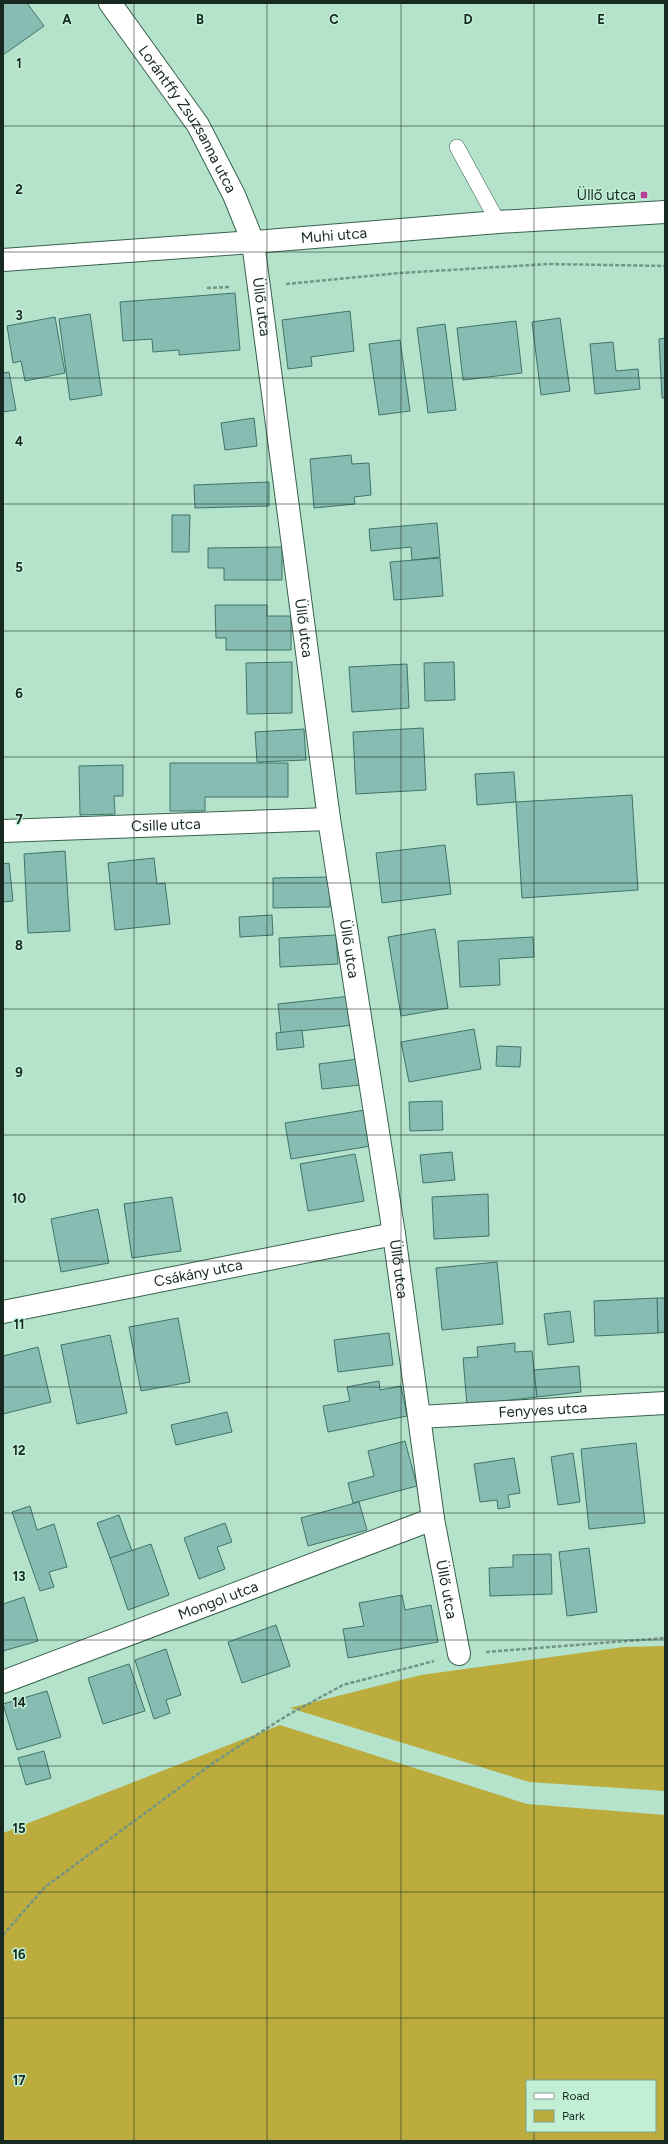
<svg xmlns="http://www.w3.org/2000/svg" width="668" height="2144" font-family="Figtree,sans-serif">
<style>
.green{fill:#bbac3d;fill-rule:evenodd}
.building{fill:#87bcb2;stroke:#40746a}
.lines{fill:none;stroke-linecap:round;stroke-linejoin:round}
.service-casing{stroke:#38624d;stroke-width:16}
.minor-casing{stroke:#38624d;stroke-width:24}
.secondary-casing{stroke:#38624d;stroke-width:24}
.path{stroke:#739584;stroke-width:2.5;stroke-dasharray:4 2;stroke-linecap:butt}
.service{stroke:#fff;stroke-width:15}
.minor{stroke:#fff;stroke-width:22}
.secondary{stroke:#fff;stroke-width:22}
.grid{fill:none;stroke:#172920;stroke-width:1;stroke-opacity:0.55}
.poi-dot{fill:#b84095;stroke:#c2f0d7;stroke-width:1.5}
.labels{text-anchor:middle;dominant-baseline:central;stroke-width:3;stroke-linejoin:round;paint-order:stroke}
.street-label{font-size:15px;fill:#172920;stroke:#c2f0d7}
.poi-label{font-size:15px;fill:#172920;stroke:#c2f0d7;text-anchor:end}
.grid-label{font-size:13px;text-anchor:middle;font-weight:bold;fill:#172920;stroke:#c2f0d7;stroke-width:3;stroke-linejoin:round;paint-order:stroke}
</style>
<rect width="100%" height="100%" fill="#b5e2ca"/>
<!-- green -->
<g class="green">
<polygon points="665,1646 665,1791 529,1782 290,1708 421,1675 624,1647"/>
<path d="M280 1725 527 1804 665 1815V2141H3V1833ZM527 2081H655V2131H527Z"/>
</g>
<!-- building -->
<g class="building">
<polygon points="3,3 27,3 44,26 3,55"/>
<polygon points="235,293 240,350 179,355 179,350 153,352 152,339 123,341 120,302"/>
<polygon points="350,311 354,351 311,357 312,366 288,369 282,320"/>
<polygon points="90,314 102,395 70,400 59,319"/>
<polygon points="55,317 65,373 25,381 21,361 13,363 7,326"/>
<polygon points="560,318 570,391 541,395 532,322"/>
<polygon points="516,321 522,373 463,380 457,328"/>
<polygon points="445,324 456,410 428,413 417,328"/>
<polygon points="665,338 665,398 662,398 659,339"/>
<polygon points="400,340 410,411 379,415 369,344"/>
<polygon points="613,342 616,371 638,369 640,389 595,394 590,344"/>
<polygon points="9,372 16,410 3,412 3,373"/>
<polygon points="254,418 257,446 225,450 221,423"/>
<polygon points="351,455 352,464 369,463 371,495 354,497 355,504 314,508 310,459"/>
<polygon points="269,482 269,506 195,508 194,485"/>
<polygon points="172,515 190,515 189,552 172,552"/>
<polygon points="437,523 440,557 412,560 411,547 371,551 369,529"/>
<polygon points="282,547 282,580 224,580 224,568 208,568 208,548"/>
<polygon points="440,558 443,596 394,600 390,562"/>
<polygon points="215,605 267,605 267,616 291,616 291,650 226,650 226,638 216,638"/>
<polygon points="292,662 292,713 247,714 246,663"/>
<polygon points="454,662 455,700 425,701 424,663"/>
<polygon points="407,664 409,708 352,712 349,667"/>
<polygon points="423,728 426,790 356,794 353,732"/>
<polygon points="304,729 306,760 257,762 255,732"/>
<polygon points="170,763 288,763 288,797 205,797 205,811 170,811"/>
<polygon points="123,765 123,796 114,796 115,814 80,815 79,766"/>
<polygon points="514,772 516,802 477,805 475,774"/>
<polygon points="632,795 638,890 522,898 516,802"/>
<polygon points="445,845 451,894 382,903 376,853"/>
<polygon points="65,851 70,931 28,933 24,854"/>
<polygon points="154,858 157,884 165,883 170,924 115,930 108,863"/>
<polygon points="9,863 13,901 3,902 3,864"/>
<polygon points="330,877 330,907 273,908 273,878"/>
<polygon points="272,915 273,935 240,937 239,917"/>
<polygon points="435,929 448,1008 401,1016 388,937"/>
<polygon points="336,935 338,964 280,967 279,938"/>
<polygon points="533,937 534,957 499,959 500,985 460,987 458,941"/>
<polygon points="351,996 354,1025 281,1033 278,1004"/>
<polygon points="474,1029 481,1069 409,1082 401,1042"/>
<polygon points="302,1030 304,1047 277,1050 276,1033"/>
<polygon points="497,1046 521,1047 520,1067 496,1066"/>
<polygon points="358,1059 361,1085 322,1089 319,1064"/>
<polygon points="442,1101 443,1130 410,1131 409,1102"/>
<polygon points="365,1110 371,1146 291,1159 285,1123"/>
<polygon points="452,1152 455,1180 423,1183 420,1155"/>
<polygon points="355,1154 364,1201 308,1211 300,1164"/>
<polygon points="488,1194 489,1236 434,1239 432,1197"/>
<polygon points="172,1197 181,1251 132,1258 124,1204"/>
<polygon points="98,1209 109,1263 61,1272 51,1219"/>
<polygon points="497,1262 503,1324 442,1330 436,1268"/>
<polygon points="657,1298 665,1298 665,1332 658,1333"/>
<polygon points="657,1298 658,1333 595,1336 594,1301"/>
<polygon points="570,1311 574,1342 548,1345 544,1314"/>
<polygon points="178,1318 190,1382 141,1391 129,1327"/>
<polygon points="389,1333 393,1365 338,1372 334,1340"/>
<polygon points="110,1335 127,1413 77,1424 61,1345"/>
<polygon points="515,1343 515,1352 532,1351 537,1397 467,1405 463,1358 478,1357 477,1347"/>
<polygon points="38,1347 51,1402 3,1414 3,1356"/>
<polygon points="579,1366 581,1392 537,1397 534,1370"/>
<polygon points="379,1381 380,1390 401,1386 407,1416 328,1432 323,1406 350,1401 347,1387"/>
<polygon points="227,1412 232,1432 176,1445 171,1425"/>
<polygon points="405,1441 417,1486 353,1503 348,1483 374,1476 368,1451"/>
<polygon points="636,1443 645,1523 589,1529 581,1449"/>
<polygon points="573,1453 580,1502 558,1505 551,1457"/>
<polygon points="514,1458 520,1493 508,1495 510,1507 498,1509 497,1500 480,1502 474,1464"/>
<polygon points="359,1502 367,1530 308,1546 301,1518"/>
<polygon points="30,1506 37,1530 54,1524 67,1567 49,1572 54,1587 40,1591 12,1512"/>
<polygon points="119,1515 132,1551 110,1558 97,1523"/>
<polygon points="225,1523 232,1542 217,1547 225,1569 199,1579 184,1538"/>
<polygon points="151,1544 169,1595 128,1610 110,1558"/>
<polygon points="589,1548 597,1612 567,1616 559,1552"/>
<polygon points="551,1554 552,1594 490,1596 489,1568 513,1567 513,1555"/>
<polygon points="402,1595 405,1610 431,1605 438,1642 348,1658 343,1629 364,1626 359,1603"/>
<polygon points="24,1597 38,1641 3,1651 3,1604"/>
<polygon points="276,1625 290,1666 242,1683 228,1642"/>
<polygon points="166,1649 181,1695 166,1700 170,1713 154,1719 135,1660"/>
<polygon points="129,1664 145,1711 103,1724 88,1678"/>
<polygon points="47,1691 61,1737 17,1750 3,1704"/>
<polygon points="44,1751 51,1778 26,1785 18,1758"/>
</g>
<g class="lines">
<defs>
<polyline id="service" points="457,147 498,222"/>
<g id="minor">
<path id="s1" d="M3 260 253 242 329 819 394 1234 433 1519 459 1654"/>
<path id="s2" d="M3 831 329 819"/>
<path id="s3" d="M3 1312 394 1234"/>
<path id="s4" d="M420 1417 665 1403"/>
<path id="s5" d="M3 1682 433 1519"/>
</g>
<g id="secondary">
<path id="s6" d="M110 3 198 125 234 195 253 242 498 222 665 212"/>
</g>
</defs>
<!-- service casing -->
<use href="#service" class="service-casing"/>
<!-- minor casing -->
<use href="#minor" class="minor-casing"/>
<!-- secondary casing -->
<use href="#secondary" class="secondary-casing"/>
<!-- path -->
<g class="path">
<polyline points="286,284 400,273 549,264 665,266"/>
<polyline points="207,288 231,287"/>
<polyline points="486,1652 665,1638"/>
<polyline points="3,1935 45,1887 213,1763 286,1716 343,1685 434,1661"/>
</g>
<!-- service -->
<use href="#service" class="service"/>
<!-- minor -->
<use href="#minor" class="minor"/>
<!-- secondary -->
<use href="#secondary" class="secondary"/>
</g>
<!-- grid -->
<path class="grid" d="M134 3V2141M267 3V2141M401 3V2141M534 3V2081M3 126H665M3 252H665M3 378H665M3 504H665M3 631H665M3 757H665M3 883H665M3 1009H665M3 1135H665M3 1261H665M3 1387H665M3 1513H665M3 1640H665M3 1766H665M3 1892H665M3 2018H665M534 2131V2141"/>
<!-- markers -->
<rect class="poi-dot" x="640" y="191" width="8" height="8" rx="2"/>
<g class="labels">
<!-- street labels -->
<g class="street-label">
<text stroke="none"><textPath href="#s6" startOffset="140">Lorántffy Zsuzsanna utca</textPath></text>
<text stroke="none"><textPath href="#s6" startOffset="361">Muhi utca</textPath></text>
<text stroke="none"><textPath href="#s1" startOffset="316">Üllő utca</textPath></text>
<text stroke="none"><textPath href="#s1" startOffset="640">Üllő utca</textPath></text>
<text stroke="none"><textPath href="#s2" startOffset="163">Csille utca</textPath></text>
<text stroke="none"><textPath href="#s1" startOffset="964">Üllő utca</textPath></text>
<text stroke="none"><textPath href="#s1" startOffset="1288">Üllő utca</textPath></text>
<text stroke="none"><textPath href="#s3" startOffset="199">Csákány utca</textPath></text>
<text stroke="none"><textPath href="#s4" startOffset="123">Fenyves utca</textPath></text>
<text stroke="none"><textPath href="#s1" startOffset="1612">Üllő utca</textPath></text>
<text stroke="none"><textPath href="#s5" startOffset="230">Mongol utca</textPath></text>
</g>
<!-- poi labels -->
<g class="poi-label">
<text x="636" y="195">Üllő utca</text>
</g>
</g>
<g class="grid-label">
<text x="67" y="24">A</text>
<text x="200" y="24">B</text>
<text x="334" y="24">C</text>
<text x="468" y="24">D</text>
<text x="601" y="24">E</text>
<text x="19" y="68">1</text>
<text x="19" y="194">2</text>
<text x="19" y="320">3</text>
<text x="19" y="446">4</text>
<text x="19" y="572">5</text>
<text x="19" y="698">6</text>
<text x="19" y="824">7</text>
<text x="19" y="950">8</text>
<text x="19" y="1077">9</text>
<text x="19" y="1203">10</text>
<text x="19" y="1329">11</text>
<text x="19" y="1455">12</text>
<text x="19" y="1581">13</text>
<text x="19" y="1707">14</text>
<text x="19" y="1833">15</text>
<text x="19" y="1959">16</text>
<text x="19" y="2085">17</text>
</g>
<!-- border -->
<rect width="668" height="2144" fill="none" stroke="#172920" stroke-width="8"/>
<!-- legend -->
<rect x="526" y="2080" width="130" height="52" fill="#c2f0d7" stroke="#7ea08e"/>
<rect x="534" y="2093" width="20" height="6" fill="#ffffff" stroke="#7ea08e"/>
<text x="562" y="2100" font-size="12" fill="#172920">Road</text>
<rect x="534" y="2110" width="20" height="12" fill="#bbac3d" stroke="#7ea08e"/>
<text x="562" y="2120" font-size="12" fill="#172920">Park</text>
</svg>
